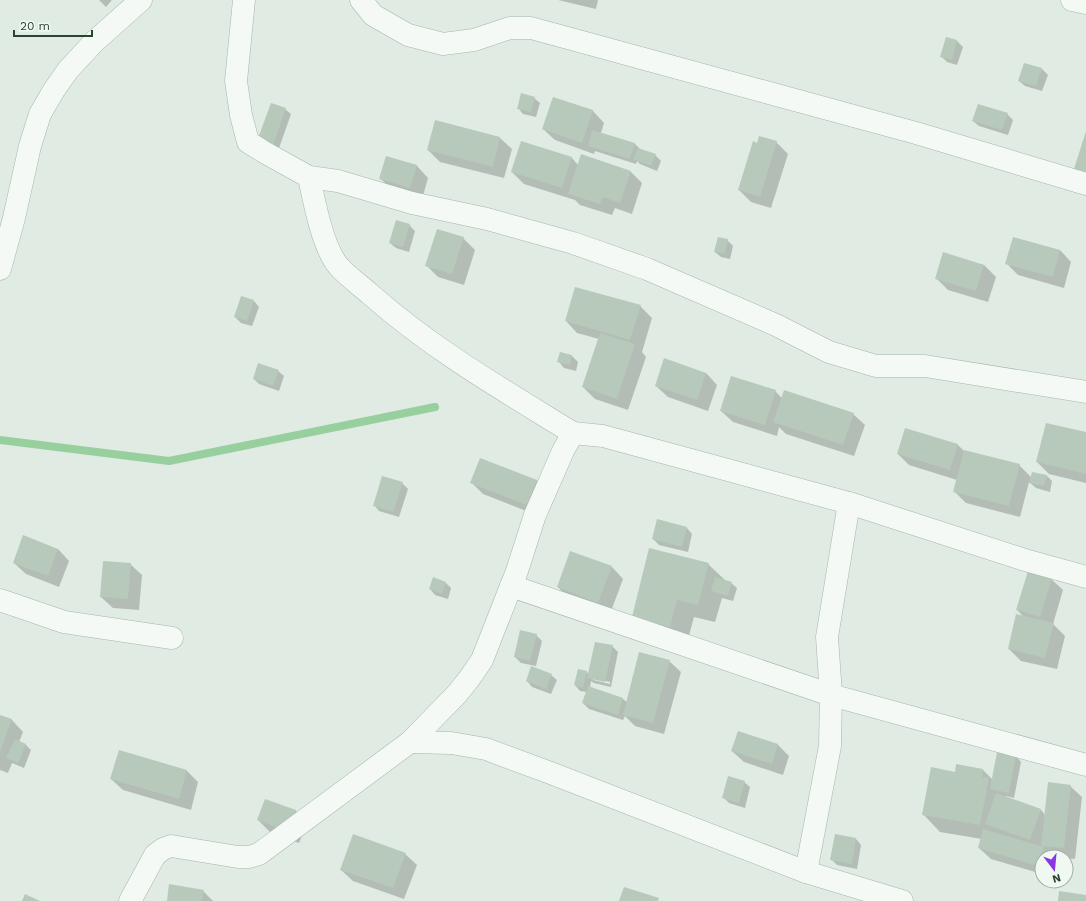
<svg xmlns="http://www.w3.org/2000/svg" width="1086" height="901" font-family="'Work Sans',sans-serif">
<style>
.shadow{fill:#0003;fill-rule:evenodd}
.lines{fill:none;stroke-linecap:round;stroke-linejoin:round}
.stream{stroke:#97cf9f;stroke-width:8}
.building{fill:#b7c9bb}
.street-casing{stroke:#a5b6a9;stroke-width:23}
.street{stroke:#f4f9f5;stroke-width:22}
</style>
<rect width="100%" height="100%" fill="#e0ebe3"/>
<!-- shadow -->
<g class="shadow">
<polygon points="99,0 112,0 106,7"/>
<polygon points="558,0 598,0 596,9"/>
<polygon points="947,38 957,41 963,47 957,65 947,62 941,56"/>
<polygon points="1025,64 1042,69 1048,75 1042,91 1025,86 1019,81"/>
<polygon points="534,98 540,103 536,117 523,114 518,108"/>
<polygon points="553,98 593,111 604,123 601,133 635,144 641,150 655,155 661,161 657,171 640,164 637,161 636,164 595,151 594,154 555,140 543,129"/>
<polygon points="285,109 291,114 278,151 264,146"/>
<polygon points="1007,114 1013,120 1008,135 979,126 973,121"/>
<polygon points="436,122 500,138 512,149 504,178 440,162 428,150"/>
<polygon points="522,142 572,158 578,165 631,172 642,183 632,214 615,208 612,215 580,205 575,200 524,184 512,172"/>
<polygon points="776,142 788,154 771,208 751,202 739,190"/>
<polygon points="386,157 417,166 428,178 422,199 392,190 380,178"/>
<polygon points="409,225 415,231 409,252 396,248 390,243"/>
<polygon points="463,238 475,250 464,285 438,277 426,265"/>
<polygon points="727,240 733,246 730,259 721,257 715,252"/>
<polygon points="1060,250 1071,262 1064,288 1018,275 1007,264"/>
<polygon points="943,254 984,265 996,277 988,302 948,290 936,278"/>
<polygon points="254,301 259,307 252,326 241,323 235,317"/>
<polygon points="640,306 652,318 642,352 646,357 628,410 595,399 583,387 599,339 577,333 566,321"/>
<polygon points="561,353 572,356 578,362 576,371 564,368 559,362"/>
<polygon points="278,371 284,376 279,391 259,384 254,379"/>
<polygon points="706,373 717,385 708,411 668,397 656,386"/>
<polygon points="775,391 782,398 853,414 865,425 854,456 786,434 779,427 777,436 733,422 721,411"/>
<polygon points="1086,433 1086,483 1049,474 1037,462"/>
<polygon points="958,445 965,452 1019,465 1032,478 1047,476 1052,481 1050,492 1036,488 1029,482 1020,517 966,503 954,491 957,480 909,465 898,454"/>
<polygon points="537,481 548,492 539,516 483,494 471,482"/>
<polygon points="402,483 408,489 399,517 379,511 374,505"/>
<polygon points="687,528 692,534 688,552 659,545 653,539"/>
<polygon points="58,549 69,561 59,587 26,574 14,563"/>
<polygon points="571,552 612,567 623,579 610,614 569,599 558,587"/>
<polygon points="130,564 142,575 139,610 113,608 101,597"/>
<polygon points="708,564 726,581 731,583 737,588 733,601 722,598 715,622 694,617 687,643 633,617"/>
<polygon points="1051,579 1063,590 1053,624 1065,636 1057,669 1021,661 1009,649 1024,617 1017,610"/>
<polygon points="446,583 451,588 448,599 435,595 430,589"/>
<polygon points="536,635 542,641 536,666 521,663 515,657"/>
<path d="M612 646 618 652 611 687 594 683 591 681 590 688 623 699 627 702 669 661 681 672 664 734 635 726 625 716 623 720 589 709 583 703 587 692 580 691 575 685 587 672 589 675ZM593 678 610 682V684L593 680Z"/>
<polygon points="551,675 557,680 551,694 532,687 527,681"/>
<polygon points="0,716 12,720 23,732 19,742 26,745 31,750 24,768 12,763 8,773 0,770"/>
<polygon points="778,745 789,756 783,775 744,762 732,751"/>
<polygon points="1016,756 1021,762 1014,798 1006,796 1005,798 1041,810 1045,815 1070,786 1082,797 1075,859 1066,858 1066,857 1042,857 1042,874 991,859 979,848 982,839 940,832 923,814 956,773 957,765 983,770 993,780"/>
<polygon points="187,771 198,782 191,810 123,790 111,779"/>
<polygon points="744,782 750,787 745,808 729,803 724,798"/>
<polygon points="265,800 296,811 307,823 299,843 270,832 258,820"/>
<polygon points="856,839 861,845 857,869 837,865 831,859"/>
<polygon points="405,854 417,865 404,899 353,881 341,870"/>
<polygon points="203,891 213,901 168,901"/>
</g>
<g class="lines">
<!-- stream -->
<polyline class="stream" points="0,440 169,461 435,407"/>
</g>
<!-- building -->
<g class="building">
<polygon points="946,37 957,40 952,60 940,57"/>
<polygon points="1024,63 1042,68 1036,86 1018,81"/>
<polygon points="521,93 535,97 531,112 517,109"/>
<polygon points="553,97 593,110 582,143 542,129"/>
<polygon points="271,103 286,108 273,146 257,141"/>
<polygon points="978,104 1008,113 1002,130 972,121"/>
<polygon points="435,120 500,137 493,167 427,150"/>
<polygon points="592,130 635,143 630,159 588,146"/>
<polygon points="1086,131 1086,172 1074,169"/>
<polygon points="759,136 777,141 760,197 738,190 753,141 757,143"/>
<polygon points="521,141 572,157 562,188 511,172"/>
<polygon points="638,148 656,154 651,166 633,159"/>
<polygon points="581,154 631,171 620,203 603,197 600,204 568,194"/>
<polygon points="386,156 417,165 410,188 379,179"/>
<polygon points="396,220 410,224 403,247 389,243"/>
<polygon points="437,229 464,237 452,274 425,266"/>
<polygon points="718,237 728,239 725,254 714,252"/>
<polygon points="1013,237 1060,250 1053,277 1005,264"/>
<polygon points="943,252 984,265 976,291 935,279"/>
<polygon points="575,287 641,305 630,340 565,321"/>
<polygon points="241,296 254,300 247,321 234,317"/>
<polygon points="600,333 635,344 617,399 582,387"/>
<polygon points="560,352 572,355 570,365 557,362"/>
<polygon points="664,358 706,373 697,400 655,386"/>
<polygon points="258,363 279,370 273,386 253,379"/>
<polygon points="731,376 776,390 765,425 720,411"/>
<polygon points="784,390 854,413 843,445 773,422"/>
<polygon points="1046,423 1086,432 1086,474 1036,462"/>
<polygon points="905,428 958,444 950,470 897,454"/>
<polygon points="964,450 1020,464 1009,506 953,492"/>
<polygon points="480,458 537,480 527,505 470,483"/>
<polygon points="1032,472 1047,475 1044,486 1029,483"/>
<polygon points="382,476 403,482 393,512 373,506"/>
<polygon points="657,519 687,527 682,547 652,539"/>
<polygon points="23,535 58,549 48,576 13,563"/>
<polygon points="649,548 709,563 698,605 677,600 670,627 632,617"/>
<polygon points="570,551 612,566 598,603 557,587"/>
<polygon points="103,561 131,563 128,599 100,597"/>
<polygon points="1028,571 1052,578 1040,617 1016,610"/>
<polygon points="433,577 446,582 442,594 429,589"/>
<polygon points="715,577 732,582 728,596 711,591"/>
<polygon points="1016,614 1054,623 1045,658 1008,649"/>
<polygon points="520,630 537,634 530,661 514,657"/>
<polygon points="595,642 613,645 605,682 587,678"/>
<polygon points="639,652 670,660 653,723 623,715"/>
<polygon points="531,666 552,674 546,689 526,681"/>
<polygon points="578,669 587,671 583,688 574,685"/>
<polygon points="588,686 623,698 618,715 582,703"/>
<polygon points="0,715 12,719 0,752"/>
<polygon points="738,731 778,744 772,764 731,751"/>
<polygon points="15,739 26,744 18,763 6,758"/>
<polygon points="119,750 187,770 179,799 110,779"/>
<polygon points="997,752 1016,755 1009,793 990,789"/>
<polygon points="956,764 983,769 982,777 989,778 980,825 922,815 931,767 955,772"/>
<polygon points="728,776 745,781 739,803 722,798"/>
<polygon points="1048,782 1071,785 1064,848 1041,846"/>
<polygon points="996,793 1041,809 1030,840 985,824"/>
<polygon points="265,799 296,810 288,832 257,820"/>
<polygon points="983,829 1044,847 1038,866 978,848"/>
<polygon points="353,834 406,853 393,888 340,870"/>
<polygon points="835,834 856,838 852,864 830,860"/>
<polygon points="169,884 204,890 202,901 167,901"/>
<polygon points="624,887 659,898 658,901 619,901"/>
<polygon points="1059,891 1086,895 1086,901 1058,901"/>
<polygon points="25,894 40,901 22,901"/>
</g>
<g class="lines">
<defs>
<g id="street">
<polyline points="244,0 236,81 241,115 248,142 264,152 309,177 338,181 412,203 487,219 573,243 647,269 776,325 829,352 876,366 925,366 1086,392"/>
<polyline points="361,0 373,15 408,35 443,44 474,40 510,28 531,28 916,133 1086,184"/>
<polyline points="1072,0 1086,3"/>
<path d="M309 177C314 201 322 243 336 263 343 273 361 286 370 294 432 349 503 390 573 433"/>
<polyline points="0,269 14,218 30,146 40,114 54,90 68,70 94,42 141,0"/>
<polyline points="511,586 831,695 1086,765"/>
<polyline points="0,600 64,622 172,638"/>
<polyline points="410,742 451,743 486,749 548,772 806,872 902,901"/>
<polyline points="806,872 830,746 831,695 827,637 849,503"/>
<polyline points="130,901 155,855 163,849 171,846 238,857 249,857 259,854 410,742 456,695 469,679 482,660 517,571 535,515 563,451 573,433 603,436 849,503 1025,560 1086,577"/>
</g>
</defs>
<!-- street casing -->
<use href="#street" class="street-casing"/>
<!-- street -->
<use href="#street" class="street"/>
</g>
<!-- north arrow -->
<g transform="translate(1054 869) rotate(164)"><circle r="19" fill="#f0f8f2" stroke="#a0b0a4"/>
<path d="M0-3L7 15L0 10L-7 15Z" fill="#8738de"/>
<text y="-6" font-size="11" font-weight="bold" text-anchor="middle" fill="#27452f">N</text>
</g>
<!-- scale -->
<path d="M14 30v6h78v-6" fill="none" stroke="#27452f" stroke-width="2"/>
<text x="20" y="30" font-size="12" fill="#27452f" stroke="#f0f8f2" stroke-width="3" paint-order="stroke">20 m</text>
</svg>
